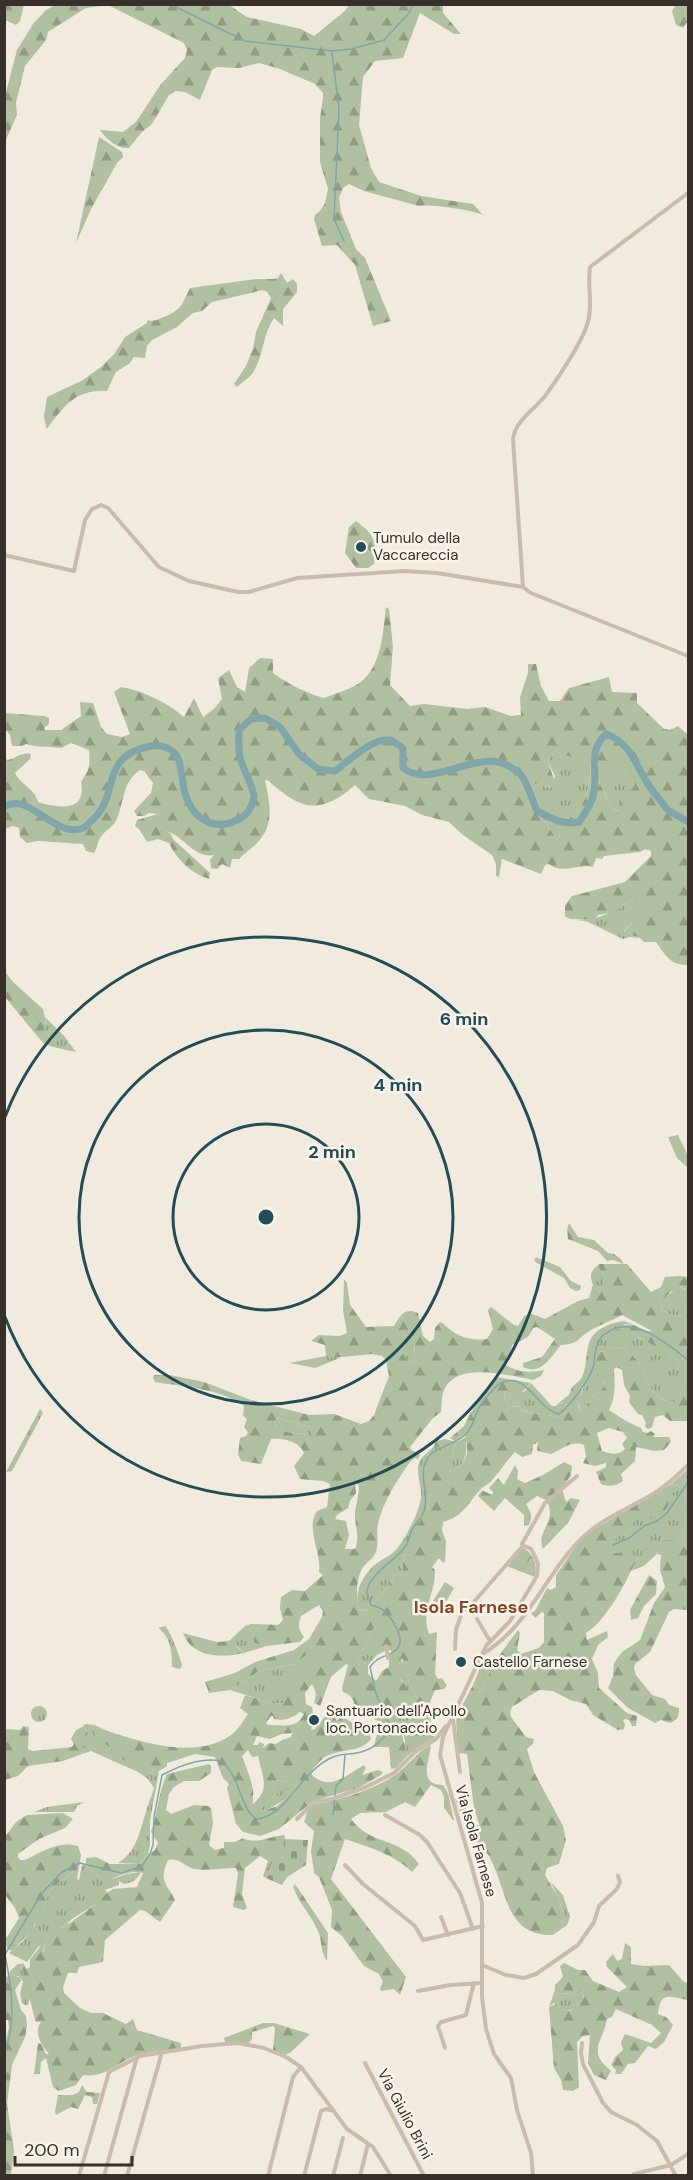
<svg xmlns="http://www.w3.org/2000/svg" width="693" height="2180" font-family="'DM Sans',sans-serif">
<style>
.grass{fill:url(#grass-tufts)}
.forest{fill:url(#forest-firs);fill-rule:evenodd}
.cemetery{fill:url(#cemetery-stones)}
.park{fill:url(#park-crowns)}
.garden{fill:#b1c0a0}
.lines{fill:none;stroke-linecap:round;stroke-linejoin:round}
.stream{stroke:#80a6ac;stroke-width:1.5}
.river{stroke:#80a6ac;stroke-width:7}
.minor{stroke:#c9bcac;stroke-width:4}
.ring{fill:none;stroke:#224d56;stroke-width:3}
.poi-dot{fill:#224d56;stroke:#f9f4eb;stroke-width:2}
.labels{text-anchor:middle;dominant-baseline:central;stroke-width:5;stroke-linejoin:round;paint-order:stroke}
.poi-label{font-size:15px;fill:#37302a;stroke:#f9f4eb;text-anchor:start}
.street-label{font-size:15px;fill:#37302a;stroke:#f9f4eb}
.quarter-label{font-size:18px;font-weight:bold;fill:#814829;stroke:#f9f4eb}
.centre{fill:#224d56;stroke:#f9f4eb;stroke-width:3}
.ring-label{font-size:18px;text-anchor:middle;font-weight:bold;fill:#224d56;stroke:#f9f4eb;stroke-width:5;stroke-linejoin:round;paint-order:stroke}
</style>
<defs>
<pattern id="grass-tufts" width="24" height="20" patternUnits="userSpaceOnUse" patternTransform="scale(1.5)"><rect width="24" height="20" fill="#b1c0a0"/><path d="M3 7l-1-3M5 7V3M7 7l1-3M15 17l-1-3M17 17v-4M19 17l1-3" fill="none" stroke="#919c83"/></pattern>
<pattern id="forest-firs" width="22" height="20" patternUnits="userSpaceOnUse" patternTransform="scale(1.5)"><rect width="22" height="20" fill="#b1c0a0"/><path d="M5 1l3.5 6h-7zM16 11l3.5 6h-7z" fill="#919c83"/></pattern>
<pattern id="cemetery-stones" width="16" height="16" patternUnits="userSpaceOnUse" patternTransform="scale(1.5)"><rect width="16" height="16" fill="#b1c0a0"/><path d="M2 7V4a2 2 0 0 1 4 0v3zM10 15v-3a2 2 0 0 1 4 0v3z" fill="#919c83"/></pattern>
<pattern id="park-crowns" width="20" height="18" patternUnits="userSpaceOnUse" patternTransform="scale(1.5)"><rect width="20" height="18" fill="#b1c0a0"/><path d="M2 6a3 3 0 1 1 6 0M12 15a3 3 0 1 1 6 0" fill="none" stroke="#919c83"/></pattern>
</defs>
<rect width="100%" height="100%" fill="#f1ebdf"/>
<!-- grass -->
<g class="grass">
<path d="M554 751 591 763C589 792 586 810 560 825V835L557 840 533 803 531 783 551 788 555 776 548 762Z"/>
<polygon points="618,765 625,770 635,784 620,811 611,808 599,780 604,780"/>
<path d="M632 899 642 911 624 931 640 938 630 937 623 939 586 921 576 920C597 921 616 911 632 899Z"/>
<polygon points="45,1017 65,1037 76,1052 53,1047 53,1040 44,1030 46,1022"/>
<polygon points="678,1135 688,1156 688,1168 677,1158 668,1137"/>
<path d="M599 1264V1268L606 1277 599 1293 597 1285H593C589 1274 591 1271 599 1264Z"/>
<path d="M680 1287 688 1291V1314C679 1318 669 1315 661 1309L662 1299Z"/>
<path d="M624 1321 634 1325 624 1324 640 1338 669 1352 680 1363H688V1396H679L675 1403C641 1399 650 1361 627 1353L624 1347 610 1348 607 1351 597 1352 604 1386C597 1396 591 1396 585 1408L580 1411 578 1401 584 1387 580 1380C587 1370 585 1359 588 1347 591 1330 609 1323 624 1321Z"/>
<polygon points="402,1329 408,1330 415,1341 414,1355 418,1362 417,1363 409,1361 392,1344"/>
<polygon points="326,1356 340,1358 315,1368 289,1363"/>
<polygon points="531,1383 552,1406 556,1406 561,1401 561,1404 570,1407 570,1411 559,1417 522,1411 520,1407 509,1406 504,1397 505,1391 513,1393 524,1392"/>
<polygon points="40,1409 43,1413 12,1471 6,1472"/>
<polygon points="278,1418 314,1428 316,1441 309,1442 304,1434 287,1432 277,1428 274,1422"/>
<path d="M466 1437C468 1458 464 1470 442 1474L428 1501 429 1514C415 1532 400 1551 403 1573L394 1576C388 1592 374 1596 372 1610L360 1611C352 1593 363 1574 377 1563 384 1558 395 1554 399 1546 408 1533 423 1506 421 1491 420 1482 416 1472 419 1463 421 1456 429 1452 434 1446L441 1448 439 1451 451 1461 456 1442Z"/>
<path d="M688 1469V1529L678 1540H665L655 1549 657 1554 644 1566 631 1571 637 1558 612 1554 602 1549C617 1539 627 1526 641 1515 653 1505 667 1498 678 1486L671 1484Z"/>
<path d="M375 1620 383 1629 380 1639 385 1651 377 1655 368 1665 357 1659 356 1654C369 1649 366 1636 375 1627Z"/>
<path d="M165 1626C170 1630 180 1657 182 1665L180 1669 172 1667C172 1652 171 1637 158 1628Z"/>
<path d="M245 1626V1629L252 1632 254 1643 267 1646 244 1653C240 1648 234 1646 229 1641Z"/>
<polygon points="320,1644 324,1648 320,1657 283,1703 274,1704 230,1690 259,1671 294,1664"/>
<polygon points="401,1658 410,1685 418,1700 417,1722 411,1729 416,1749 407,1756 403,1748 405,1741 401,1722 408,1703 403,1681 395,1674 394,1667 399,1665"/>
<circle cx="39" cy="1714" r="8"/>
<path d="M86 1724 94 1725 104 1729 97 1728 94 1733 102 1738 110 1748 152 1775 159 1771 150 1821V1845L148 1854 140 1864 118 1863C136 1852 139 1834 145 1815 147 1806 151 1798 154 1788L148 1779 138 1772 91 1751 82 1754 84 1749 79 1743 88 1734 87 1730 82 1727Z"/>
<path d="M281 1780 294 1785 296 1791 293 1797C282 1799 275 1807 263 1811L260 1808 279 1792 270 1784 274 1781Z"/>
<polygon points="84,1802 77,1806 74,1812 34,1812 47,1807"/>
<path d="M82 1864 86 1865 104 1882 126 1874 141 1872C137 1880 132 1883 124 1884L119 1881V1885L105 1890 107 1892 94 1905 72 1919C67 1925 48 1935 45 1943 44 1946 44 1950 43 1953H39L30 1959 40 1947 39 1946 27 1962 9 1953 23 1941 35 1925 34 1921 43 1912 49 1891 79 1867 77 1879 79 1880Z"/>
<polygon points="550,1881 563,1895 570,1917 567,1925 553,1935 556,1926 565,1919 558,1897"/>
<polygon points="18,1964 21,1964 30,1998 28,2005 25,2005 22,2003 20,1994 23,1982 19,1976 15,1976 11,1970"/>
<path d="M580 1988 584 1999C570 2008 572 2018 554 2003L549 2007 555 1990 558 1994 575 1993Z"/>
</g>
<!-- forest -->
<g class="forest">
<polygon points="5,4 24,5 20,21 16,25 5,20"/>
<polygon points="57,4 108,5 86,8 48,32 46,40 25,66 16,103 17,115 5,142 5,96 17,50 33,24 46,10"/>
<path d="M108 5H229L247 17 301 29 314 36 345 11 349 5H443V13L461 34H454L420 13 403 58 375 61 363 77 359 125 371 168 379 182 421 196 473 204 483 215C471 210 431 204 419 206L364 191 349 184 343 188 339 198 341 212 356 249 365 258 391 321 373 326 355 265 337 245 322 246 314 219 315 215 320 211 325 203 328 189 320 162V118L323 98V93L315 84 280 69 259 63 239 68 217 67 212 70 200 100 185 92 176 91 169 95 152 124 142 132 129 148C117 149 106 139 100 130L123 132 136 122 161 84 185 58 187 50 184 43Z"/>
<polygon points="676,5 688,5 688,21 683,28 676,25 672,11"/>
<polygon points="99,137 122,152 123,157 117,163 91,209 76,243"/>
<path d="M281 273 287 283 293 279 297 284V292L283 309V326L274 318C262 335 264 357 252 374 248 379 242 382 237 387L234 384 246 366 253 349 256 332 271 298 267 292 263 290 212 302 202 311 193 313 177 327 152 340 147 346 145 358 134 357 130 363 116 372 107 391C76 389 64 406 47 429L46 427 44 416 47 397 83 380 101 367 115 353 125 337 147 323V320C154 322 156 320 161 318 182 310 181 306 190 288L256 279H273L278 278Z"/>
<path d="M356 521C374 534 377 542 374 564L368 568H356L345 553 349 527Z"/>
<path d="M386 607 389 609 393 646 390 685 410 706 424 704 467 709 485 707 511 716 521 715 520 697 528 673V664H536L541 686 549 701H560L569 688 609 677 612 692 637 693V703L664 729 670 730 678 726 688 735V965C670 965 666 956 656 942H644L640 938 624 932 641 911 632 899 614 912 598 915 595 920 570 919 565 916V905L572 896 625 882 651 856V851L645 849 640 852 604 856 602 859 596 858 593 867C578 863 562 875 549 864L545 865 541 874 502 859 499 877 496 876V864L492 855 463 835 449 822 422 815 405 806 369 799 355 785C321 815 301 811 269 781L265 780C270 803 275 825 257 843 252 849 244 853 239 859H232L230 868 222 864 217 869 211 868 210 860 214 855C193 859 183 834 165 831L170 833 174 840 210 873 209 879C191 873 177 860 169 843L158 839 147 842 139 829 135 826 137 820 158 814 149 813 144 816H137L134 811 151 793 153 783 144 771 140 770C123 781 124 801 117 819 113 828 103 831 99 840 97 845 97 848 94 853L86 851 83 844 38 841 27 843 20 837 19 828 13 826 5 829V759L8 760C16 758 22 752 31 754L30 759 15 773C21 785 35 789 38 802 57 808 87 813 81 782 90 769 90 766 89 750L71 743 61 748C48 746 40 748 26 744L22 746H12L10 735 5 729V713L44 716 49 718V724L44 728 45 730H61L81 716 80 702 93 703 101 727 107 734 122 737 130 734 114 692 121 687C144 691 166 702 184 717L194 698 203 717 214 709 222 699 218 678 229 670 237 687 245 692 249 668 260 658 273 659V673C288 684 306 693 324 698 336 693 353 689 362 681 382 664 383 631 386 607ZM554 751 591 764C589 792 586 810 560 825V835L557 840 533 803 531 783 551 788 556 785 548 762ZM618 766 625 770 635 784 631 790 625 791 620 796 619 811 611 808 599 781 611 779Z"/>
<polygon points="4,970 13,982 43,1009 46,1022 44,1030 53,1040 53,1047 43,1043 5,997"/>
<polygon points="569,1223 578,1237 594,1240 608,1253 614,1254 622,1260 623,1264 613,1260 607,1261 598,1251 568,1239 567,1230"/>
<polygon points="536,1257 560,1267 571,1281 581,1286 580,1290 576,1291 570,1288 564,1278 537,1263 534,1260"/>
<path d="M599 1264H627L651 1292 661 1287 665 1277 680 1276 688 1277V1291L681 1287 680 1295 677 1296 672 1291 662 1300 661 1309C669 1315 679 1318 688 1314V1346L686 1348 688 1350V1363H680L669 1352 654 1346 636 1335H628L619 1329 617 1325H634L647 1331H652L622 1315C612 1321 601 1324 591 1330 577 1338 580 1344 561 1345 551 1357 541 1376 523 1367V1363L542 1357 555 1339 537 1327 533 1328 528 1337 512 1345 510 1355 504 1363C515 1373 529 1373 544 1370L541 1376 533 1380C510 1376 459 1361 445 1388 441 1396 442 1404 441 1412L433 1418 410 1447 411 1450 420 1454 418 1459 415 1458 410 1462C397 1480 383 1502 378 1524 376 1533 379 1542 376 1552 373 1559 369 1560 364 1566 356 1576 355 1600 360 1611L372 1610C374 1595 388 1593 394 1576L403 1573C401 1556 412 1522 429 1514L428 1501 431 1495 428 1488 427 1473 433 1470C448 1476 463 1470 467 1453 468 1448 466 1440 465 1434L455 1441 450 1438 464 1426 471 1412 496 1377 531 1383 518 1396 505 1391 504 1397 509 1406 520 1407 522 1411 559 1417 570 1411V1407H563L561 1401 569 1395 572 1387 580 1380 582 1381C585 1392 575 1400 580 1411L585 1408C591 1396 597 1396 604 1386L603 1380 595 1372 594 1359 597 1352 607 1351 609 1348 624 1347 627 1353C650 1361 641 1399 675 1403L674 1398 679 1396H688V1421H670L663 1415 655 1417 652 1427 648 1429 645 1427 646 1423 642 1415 638 1414 629 1402 630 1396 624 1385 622 1370 616 1367 614 1370C615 1384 616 1396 609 1410L626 1421 641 1428 643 1432 648 1433 651 1431 655 1434 653 1437H669L671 1442 664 1450 654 1451 636 1447 635 1461 621 1474 623 1481C616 1486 609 1487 601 1484L596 1472 606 1467V1463L595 1466 583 1463 586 1457 584 1445C572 1440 562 1449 551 1454L537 1451 538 1442 533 1445 532 1454 522 1457 515 1452C506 1461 501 1470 493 1479 490 1483 486 1485 482 1488 467 1503 466 1515 443 1522L442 1530 446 1542 445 1562 443 1563 439 1558 432 1567 435 1570C436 1593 420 1611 429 1634L437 1632 435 1674 438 1679 442 1678 447 1686 444 1689 435 1690 430 1702 431 1734 435 1737 416 1749 409 1734 417 1722 418 1700 410 1685 403 1665V1660L401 1658 399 1665 395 1667V1674C404 1681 412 1693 408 1704 405 1711 401 1716 401 1723 402 1734 404 1746 407 1756L396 1768 391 1769 389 1747H374L380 1721 375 1720 372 1710 363 1718 356 1712C354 1702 354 1696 343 1692L342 1688 348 1665 346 1664 331 1677 320 1706 314 1703 316 1694 313 1685H311L305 1693 306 1704 312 1707 314 1720 311 1730 315 1729C320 1722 324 1715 333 1715L337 1721 339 1719 338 1715C350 1719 356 1728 368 1731L371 1739C360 1753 343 1748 327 1756 321 1758 315 1767 310 1773 330 1793 344 1776 364 1765L366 1768 362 1775 378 1770 383 1772 381 1775 358 1788 313 1801 279 1829 260 1836 243 1832 236 1824 227 1788 229 1784 223 1778 215 1757 195 1754 167 1763V1766L153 1775 138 1772 93 1733 97 1728C106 1729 114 1734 123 1736 156 1746 200 1757 231 1735 238 1730 243 1721 248 1714L240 1708 245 1695 274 1704 283 1703C283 1684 316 1666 324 1648L320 1645 294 1664 259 1671 230 1690 209 1693 205 1682 235 1673 255 1662 294 1650 309 1639 322 1617 323 1611 319 1605 301 1616C298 1624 298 1630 304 1637L300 1642 267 1646 254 1643 252 1632 245 1629V1626L251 1624 278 1625 283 1620 280 1608 281 1597 292 1590 305 1591 323 1575 319 1572C322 1552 305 1528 317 1511L327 1507 330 1484 323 1481 300 1479 294 1466 304 1453C299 1441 283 1438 271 1439L261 1464 241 1461 238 1454 240 1438 246 1436 248 1432 244 1427 247 1419 243 1416 244 1406C218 1388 185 1387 155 1382L153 1378 154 1375H170L204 1382 251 1400 309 1415 334 1414 361 1424 369 1421 374 1415 389 1376 386 1360 382 1356 372 1354 332 1358 326 1356 325 1345 311 1341 319 1335 339 1336 347 1333 343 1310 344 1279 347 1283 350 1305 366 1327 394 1326C400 1315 405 1307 418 1313L423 1336 430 1342 434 1339 435 1328 440 1322C445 1324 447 1328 452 1331 462 1338 475 1341 487 1339L493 1329 488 1310 491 1307 514 1325 518 1326 524 1316 532 1314 545 1319 578 1301 589 1298 593 1285H597L599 1292 606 1277 599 1268ZM402 1329 408 1330 415 1341 414 1355 417 1363 409 1361 393 1344ZM278 1418 314 1428 312 1434 316 1441 309 1442 304 1434 287 1432 277 1428 274 1422ZM609 1428 623 1432 627 1438 622 1444 625 1449C617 1456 612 1454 602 1451L597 1433ZM355 1481 359 1486C359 1496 355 1506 355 1515 355 1527 360 1537 355 1549H345L349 1535 346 1521 335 1519 337 1515 348 1508 350 1501 356 1493ZM375 1620 383 1629 377 1636 385 1651 390 1650 392 1652 389 1655V1667L382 1671 376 1681 368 1674V1665L357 1659 356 1654C369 1649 366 1636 375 1627ZM300 1712 304 1714C297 1729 283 1725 268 1725L266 1723 271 1716H273L274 1719C284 1721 291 1719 300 1712ZM293 1733 291 1737 282 1740 276 1744 269 1743 263 1748 264 1744 259 1742 258 1745H253L257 1736 270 1739 282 1734ZM248 1750 252 1757 258 1756C262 1776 271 1789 253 1804 252 1799 254 1795 253 1790 251 1778 246 1767 242 1756ZM281 1780 294 1785 296 1791 293 1797 289 1796 277 1806 263 1811 260 1808 279 1792V1789L274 1788 271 1784 274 1781Z"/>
<path d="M445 1439 456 1442 451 1461C442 1466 434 1466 426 1459L429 1453 439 1451 441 1448 434 1446 436 1441Z"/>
<path d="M564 1462 572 1466 571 1475 562 1489 566 1502 571 1498 580 1500 568 1523 543 1549C535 1530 559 1522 546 1500L537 1496 526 1504C531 1512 533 1516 529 1525L524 1526V1515L505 1498 494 1511 478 1496 482 1490 492 1495 493 1492 489 1488 498 1478 504 1485 515 1465 518 1471 517 1479 525 1483 543 1475Z"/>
<path d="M671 1484 678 1486V1491L672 1493C671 1505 663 1514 653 1519L641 1515 614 1541 603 1549 612 1554 629 1551 637 1558C627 1581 607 1620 586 1633L587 1640 607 1631 608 1637 598 1645 592 1659 598 1673 599 1688 627 1713 637 1716 636 1726H632L629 1720 625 1719 623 1721 625 1724 624 1729 618 1730 593 1715 586 1704 570 1700 553 1691 539 1690 512 1707 510 1712 511 1717 526 1737 534 1739 533 1744 527 1749 534 1772 563 1826 566 1840 559 1864 547 1868 545 1875 558 1897 565 1919 556 1926 553 1935C505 1936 508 1892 490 1858 486 1850 478 1845 474 1836L468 1834 455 1799 462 1798 470 1820 480 1827 474 1808 467 1754 458 1753 456 1717 473 1685 483 1690 492 1665 518 1630 520 1633 517 1650 521 1654 539 1648 544 1642V1613L542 1612 535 1618 531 1613 535 1611 547 1588 551 1590 556 1587V1575L579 1542 593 1530Z"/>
<path d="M688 1529 687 1589 688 1610 674 1609 669 1612 650 1652 635 1664 634 1668 636 1675 652 1695 665 1699 669 1705 679 1708C679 1716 678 1720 670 1723L661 1720 655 1723 628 1708 608 1688 613 1676 614 1663 622 1652 640 1640 654 1603 665 1587 660 1570 661 1555 657 1554 655 1549 657 1543 665 1540H678Z"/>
<polygon points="649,1575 657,1581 656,1594 644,1606 638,1618 631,1620 630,1610"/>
<path d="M183 1633 217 1642 229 1641 244 1653C222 1658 192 1658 183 1633Z"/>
<polygon points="23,1726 29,1727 28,1749 33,1751 72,1747 74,1744 71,1739 76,1730 82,1727 87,1730 88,1734 80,1743 84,1749 82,1754 63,1761 28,1766 18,1776 5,1780 5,1732 7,1729 20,1730"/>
<path d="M431 1745C430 1759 417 1785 443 1785L448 1793 454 1821 444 1808V1797L441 1790 431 1785 415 1807 405 1802 386 1812 360 1813 351 1819C369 1842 388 1838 409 1853 412 1856 416 1860 419 1864L412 1872C394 1854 368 1847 345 1839L331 1879 406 1977 400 1995 394 1989 381 1991 380 1988 383 1982 379 1974 364 1966 342 1936 331 1927 332 1910 319 1877 314 1873 311 1851 314 1831 304 1822 307 1812 314 1804C339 1801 379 1788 399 1772 411 1762 417 1752 431 1745Z"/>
<path d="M209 1764 211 1766V1773L199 1781H184L174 1787 169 1794 166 1810 171 1814 194 1805 209 1806 211 1808 213 1823 209 1845 215 1850 224 1848V1842H235L243 1838C256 1845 270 1836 285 1835L282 1864 272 1863 266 1878 263 1876 268 1861 260 1856 245 1868 242 1894 247 1908 244 1910 233 1907 238 1874 236 1868C226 1868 203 1871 195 1869 185 1867 179 1857 168 1860 158 1881 167 1884 175 1900L160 1922 145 1911 140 1910 105 1940 103 1962 79 1967 77 1973H68L63 1987 64 1993 80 2008 91 2013H103L126 2024 133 2019 137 2030 181 2043V2048C166 2051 149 2051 135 2056 116 2063 106 2078 83 2075L76 2085 59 2091 53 2087 46 2058 41 2062 40 2074H34L38 2043 41 2044 46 2054H49C42 2046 33 2032 41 2022H36L35 2020 21 1964 23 1963 27 1969 30 1967V1959L39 1953 44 1952 45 1942 56 1929 62 1928 63 1925 70 1923 94 1905 102 1896 113 1889 137 1887 143 1873C131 1870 118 1875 108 1882H104L86 1865V1858L96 1857 110 1864H140L148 1854 155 1850 158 1843 151 1832C158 1812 158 1793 167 1774Z"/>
<path d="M63 1813 73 1819 65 1828 39 1839 18 1854V1857L20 1860H25C41 1852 59 1840 78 1846L81 1855 79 1867 49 1891 43 1912 35 1921 33 1929 12 1951 7 1948 5 1940 19 1918 15 1908 5 1895V1837L16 1822 27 1815Z"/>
<path d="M295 1884 328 1933 327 1961C319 1949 323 1940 317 1929 310 1914 299 1903 293 1887Z"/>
<path d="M625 1943 631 1947V1964L644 1966 669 1965 684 1982 688 1983V2000C672 1998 660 1989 658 2014L666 2017 673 2025 664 2042 656 2049 648 2046 635 2063 628 2064 621 2074H615L616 2070 611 2065 615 2057 623 2050 621 2042 625 2034 651 2043 661 2033 652 2025 616 2009 612 2017 607 2019C603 2043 586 2050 611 2071L606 2080 594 2075 588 2063 590 2035 583 2036 577 2042 579 2087 573 2091 563 2090 561 2080 554 2068 549 2007 559 2003 563 2010 570 2011 584 1998 580 1988 575 1993 558 1994 555 1990V1985L563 1977 560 1966 564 1963 578 1970H585L593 1981 619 1992 627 1987 607 1967 606 1962 613 1954 617 1961 622 1959Z"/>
<polygon points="11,1970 15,1976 20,1977 21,1981 15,1990 21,2010 26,2016 27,2026 25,2037 12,2065 7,2104 14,2150 11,2174 5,2176 4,2046 9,2028 8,2020 5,2020 4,1976 7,1977"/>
<polygon points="263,2023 274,2023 310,2034 291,2052 285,2055 273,2050 275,2028 273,2026 252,2032 252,2039 249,2043 225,2042 224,2038"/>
<polygon points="82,2085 87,2092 100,2093 97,2104 93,2104 92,2097 85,2095 78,2109 71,2107 56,2115 55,2111 58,2095 73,2095 79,2092"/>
</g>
<!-- cemetery -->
<polygon class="cemetery" points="284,1839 308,1840 306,1865 287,1877 282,1885 266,1878 272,1863 282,1863"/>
<!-- park -->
<path class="park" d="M523 1548C535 1555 537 1564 535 1577L507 1566Z"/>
<!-- garden -->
<g class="garden">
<polygon points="445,1582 454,1588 443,1607 433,1601"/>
<polygon points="483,1660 492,1665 483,1690 473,1685"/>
</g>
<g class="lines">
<!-- stream -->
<g class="stream">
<polyline points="170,4 245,41 332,51 351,49 384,40 409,13 413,4"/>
<polyline points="332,52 339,109 334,219 344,241"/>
<polyline points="613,1545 629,1538 646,1525 657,1521 667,1513 688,1482"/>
<polyline points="333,1815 336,1786 343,1779 345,1755"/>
<path d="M4 1956 42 1893 62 1872 80 1863 121 1873 142 1866 150 1854 153 1845 154 1817 162 1775C179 1766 202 1757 221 1761 241 1776 240 1811 257 1819 280 1816 291 1793 306 1778 314 1769 325 1759 336 1756 345 1753 355 1755 364 1751 374 1748 388 1736 390 1726L376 1694 370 1667C379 1654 390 1657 397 1649 407 1638 389 1613 380 1608 377 1607 374 1606 371 1605 370 1601 367 1596 367 1592 367 1576 397 1559 405 1547 409 1542 409 1536 412 1530 416 1522 424 1517 425 1507 428 1492 419 1474 426 1461 434 1445 456 1446 467 1433 474 1425 474 1417 479 1408 482 1402 496 1384 503 1382 528 1373 537 1409 559 1414 571 1405 590 1379 594 1365 595 1358 594 1350 598 1343 600 1336 605 1334 611 1330 636 1317 669 1345 688 1360"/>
<path d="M4 2051C17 2026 11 1983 5 1955"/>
</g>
<!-- river -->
<path class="river" d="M4 807C29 790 55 840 83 828 86 827 88 824 90 822 123 795 96 757 151 746 161 744 173 748 178 758 182 768 182 782 185 793 194 823 219 833 244 816 249 812 254 802 254 796 252 783 243 770 240 757 238 749 239 739 239 730L251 719 265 718 280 727 299 754 318 769 335 771C347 762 374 737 390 740 394 741 399 746 403 748V768C433 791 479 745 512 768 515 770 520 773 522 776 529 787 532 800 537 811 552 819 562 825 579 822 585 814 592 803 594 792 598 769 587 752 606 734 635 744 637 774 656 795 660 800 664 806 668 810 675 815 682 817 688 822"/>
<!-- minor -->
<g class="minor">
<path d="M688 193 590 267C587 287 594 308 586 328 577 350 562 372 548 392 537 409 516 418 513 439L523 587 531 593 688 656"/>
<polyline points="4,555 74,571 85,520 92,509 101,505 108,508 159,567 189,581 238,592 249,592 297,578 405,571 437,573 523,587"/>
<polyline points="522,1544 545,1503 577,1476"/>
<polyline points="477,1619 490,1641"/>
<polyline points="386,1646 388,1658"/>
<polyline points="455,1649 456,1630 462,1612 472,1604 521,1548 524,1546 531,1549 535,1556 538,1564 537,1576 510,1621 486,1646 443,1737 440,1755 482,1903 482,1997 486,2029 494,2054 511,2078 517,2110 531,2153 533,2176"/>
<path d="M484 1653C528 1627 546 1573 582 1538 601 1519 630 1508 653 1494 666 1486 677 1476 688 1465"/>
<polyline points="453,1719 460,1772"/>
<polyline points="385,1815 420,1835 427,1842 460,1893 473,1929"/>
<polyline points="297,1819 314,1802 332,1799 366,1787 394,1773 415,1752 436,1739 446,1726"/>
<polyline points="345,1865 363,1884 415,1926 423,1940 483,1926"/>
<polyline points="441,1917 448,1935"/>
<polyline points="482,1965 506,1975 524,1978 536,1974 578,1945 594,1922 599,1906 617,1889 620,1882 618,1876"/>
<polyline points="418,1991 450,1985 482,1983"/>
<polyline points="582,2043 581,2053 583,2064 603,2103 611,2112 637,2125 657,2141 676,2176"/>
<polyline points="445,2048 438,2026 441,2022 466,2015 474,1983"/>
<polyline points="365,2063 424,2176"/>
<polyline points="634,2174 671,2165 688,2154"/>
<polyline points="79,2176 109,2072 140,2056 202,2046 238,2043 264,2048 286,2057 301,2067 347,2129 373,2147 391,2176"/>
<polyline points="104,2176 137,2057"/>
<polyline points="127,2176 162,2052"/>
<polyline points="268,2176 293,2077 301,2067"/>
<polyline points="304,2176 321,2111 326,2109 334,2111"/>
<polyline points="333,2176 343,2138"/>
<polyline points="360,2176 368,2144"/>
</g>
</g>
<!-- distance rings -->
<g class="ring">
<circle cx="266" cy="1217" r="93"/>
<circle cx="266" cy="1217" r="187"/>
<path d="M5 1117A280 280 0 1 1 5 1317"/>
</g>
<!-- markers -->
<g class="poi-dot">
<circle cx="361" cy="547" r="6"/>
<circle cx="461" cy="1662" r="6"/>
<circle cx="314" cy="1720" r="6"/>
</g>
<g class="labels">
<!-- poi labels -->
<g class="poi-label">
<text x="373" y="538">Tumulo della<tspan x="373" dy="17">Vaccareccia</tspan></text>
<text x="473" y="1662">Castello Farnese</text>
<text x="326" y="1711">Santuario dell'Apollo<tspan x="326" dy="17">loc. Portonaccio</tspan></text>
</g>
<!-- street labels -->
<g class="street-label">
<text transform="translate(476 1841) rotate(74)">Via Isola Farnese</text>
<text transform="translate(405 2114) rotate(62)">Via Giulio Brini</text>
</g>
<!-- quarter labels -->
<g class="quarter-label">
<text x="471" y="1607">Isola Farnese</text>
</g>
</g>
<circle cx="266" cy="1217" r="9" class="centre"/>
<g class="ring-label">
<text x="464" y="1025">6 min</text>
<text x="398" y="1091">4 min</text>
<text x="332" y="1158">2 min</text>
</g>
<!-- border -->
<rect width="693" height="2180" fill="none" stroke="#37302a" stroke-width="12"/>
<!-- scale -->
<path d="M15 2156v9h117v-9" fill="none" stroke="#37302a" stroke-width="3"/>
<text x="24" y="2156" font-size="18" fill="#37302a" stroke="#f9f4eb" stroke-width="4.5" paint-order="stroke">200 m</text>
</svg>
